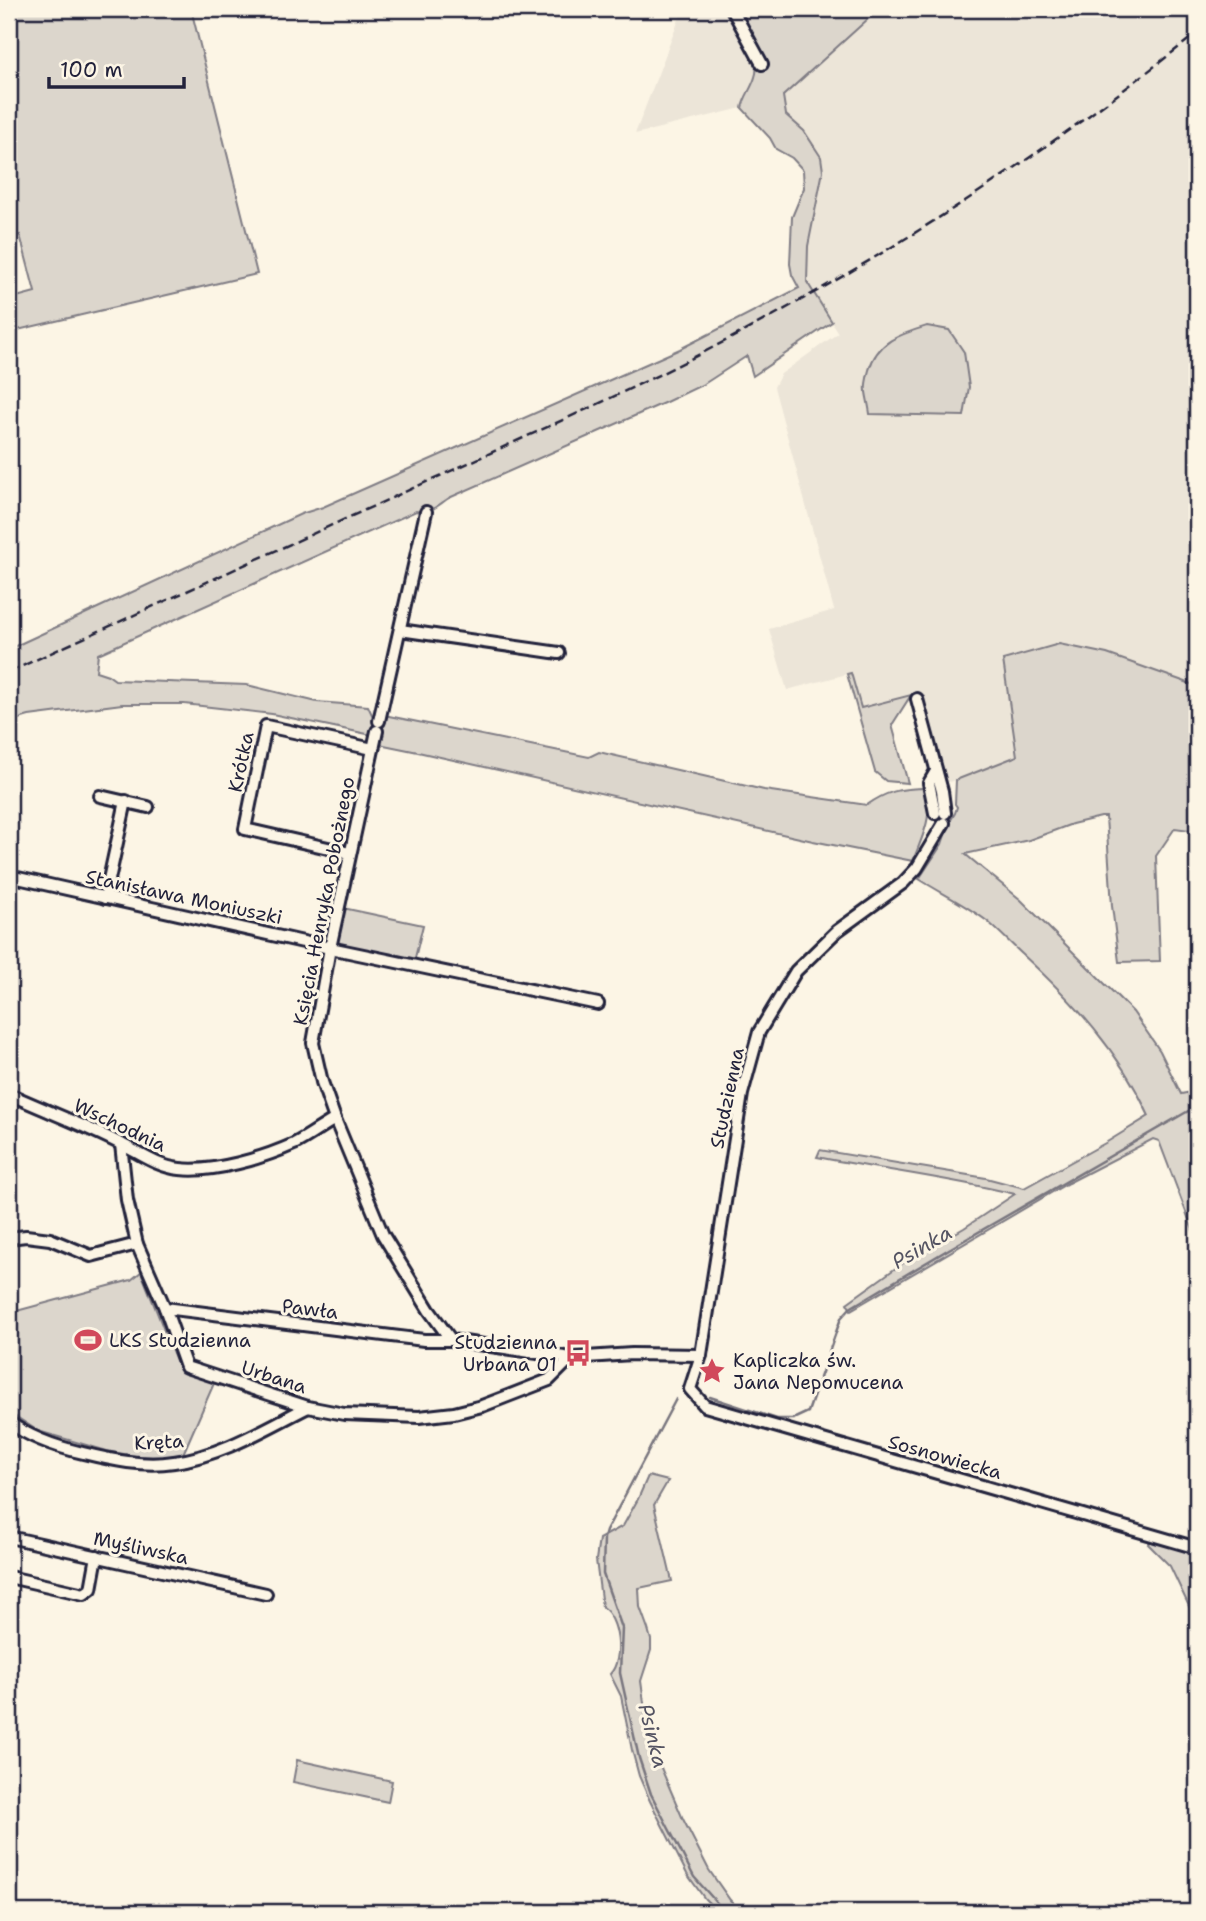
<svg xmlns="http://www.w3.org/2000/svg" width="1206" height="1921" font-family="'Shantell Sans',sans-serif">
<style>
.built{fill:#ece5d8}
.green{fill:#dcd6cc;stroke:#7f7c84;stroke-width:2}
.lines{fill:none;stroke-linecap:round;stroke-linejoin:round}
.stream{stroke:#78757e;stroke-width:2.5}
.minor-casing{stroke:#22223b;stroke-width:16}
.minor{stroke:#fcf5e5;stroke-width:10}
.rail{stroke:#22223b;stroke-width:2.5;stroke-dasharray:10 5;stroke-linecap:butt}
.labels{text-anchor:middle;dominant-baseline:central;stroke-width:6;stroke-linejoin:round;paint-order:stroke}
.street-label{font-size:19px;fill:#22223b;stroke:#fcf5e5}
.poi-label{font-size:19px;fill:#22223b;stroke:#fcf5e5;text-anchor:start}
.water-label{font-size:21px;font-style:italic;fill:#545362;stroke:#fcf5e5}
</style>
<rect width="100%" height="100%" fill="#fcf5e5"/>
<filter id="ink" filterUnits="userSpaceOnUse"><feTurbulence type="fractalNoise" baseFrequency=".0143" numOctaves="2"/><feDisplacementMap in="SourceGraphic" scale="14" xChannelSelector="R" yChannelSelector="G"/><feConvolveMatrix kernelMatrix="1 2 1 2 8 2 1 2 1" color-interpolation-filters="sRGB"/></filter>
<g filter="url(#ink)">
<!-- built -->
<g class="built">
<polygon points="683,9 730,9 757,62 755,79 743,102 742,108 635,134"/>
<polygon points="879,9 1197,9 1197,686 1107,654 1059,644 1003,659 1017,757 956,780 945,783 919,693 861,708 851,673 787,690 769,629 834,610 774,387 781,374 838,333 807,282 808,246 823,171 821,157 804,131 786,115 783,96"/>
</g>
<!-- green -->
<g class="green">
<polygon points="9,9 191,9 257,274 9,332 9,299 35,292 20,235 9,237"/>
<path d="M735 9H879L783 96 786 115 804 131 821 157 823 171 808 246 807 282 832 322 753 376 747 356 704 384 666 402 449 498C438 505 429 515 416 511L98 654 96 671 108 675 115 680 247 685 317 702 368 706 375 721 372 735 272 714 184 704H122L29 716 9 722V649L301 514 323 507 680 349 799 288 792 275 790 264 792 217 804 188 803 170 792 158 776 149 770 138 742 108C744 97 752 88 755 77 762 58 743 27 735 9Z"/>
<path d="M927 326 949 330 964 352 969 387 964 416 870 414C869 406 867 399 866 392 865 385 867 377 869 370 877 341 901 334 927 326Z"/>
<path d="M1059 644 1107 654 1197 686V831L1175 828 1156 856 1160 961 1119 962 1112 906 1106 817H1101L1072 824 1029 840 965 854 1021 900 1133 1012 1160 1051 1181 1094 1191 1092 1197 1086V1241L1159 1141 1153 1139 1068 1183 851 1310 847 1303 900 1265 964 1228 1015 1194C950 1178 883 1170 817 1157L820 1150 986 1178 1024 1188 1107 1142 1149 1116C1120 1052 1073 1001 1022 954 1010 943 999 931 987 921 966 905 941 893 919 879L942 844 949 823 955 813 957 807 955 804 956 780 1017 756 1003 660Z"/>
<polygon points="851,673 861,708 911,695 892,725 908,783 886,781 875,772 847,674"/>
<path d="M384 715 589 757 599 752 764 790 867 805C887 791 899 789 923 788 936 814 922 836 913 861L813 841 418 752 379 744Z"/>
<polygon points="343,908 423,925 414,962 335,944"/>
<polygon points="141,1272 179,1368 215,1381 183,1454 165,1457 135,1456 107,1451 38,1431 9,1412 9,1313 131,1280"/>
<polygon points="1197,1402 1197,1546 1191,1544"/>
<path d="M648 1476 668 1481 654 1505 672 1581 639 1588 640 1607 648 1629 651 1640V1650L641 1681 649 1740 683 1819 709 1870 730 1900 742 1912H718L705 1899 687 1874 650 1801 639 1776 632 1750 621 1696 610 1674C624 1660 619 1617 602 1607L596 1560 599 1539 623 1526 638 1499Z"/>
<polygon points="1150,1541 1197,1551 1197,1634 1197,1623 1170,1566 1148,1544"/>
<polygon points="297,1760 392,1781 388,1802 293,1782"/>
</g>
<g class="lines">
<!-- stream -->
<g class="stream">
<polyline points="710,1397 777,1419 793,1419 808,1412 841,1318 850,1308 949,1249 1197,1106"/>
<polyline points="676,1399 606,1531 604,1538 603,1574 622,1628 620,1673 639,1758 651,1794 694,1877 725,1912"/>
</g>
<defs>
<g id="minor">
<polyline points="732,9 762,64"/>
<polyline points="400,630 559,653"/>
<polyline points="917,699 942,791 945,813"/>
<polyline points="379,721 426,512"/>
<polyline points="377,731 330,948 313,1043 322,1082 335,1119 383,1235 429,1310 451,1340"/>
<polyline points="100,796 148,807"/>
<polyline points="935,813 929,783 936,771"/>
<polyline points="944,823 917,868 903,883 837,931 796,971 759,1032 742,1094 701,1355 690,1389 705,1406 1197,1548"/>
<polyline points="350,853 245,829 266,726 373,749"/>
<polyline points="9,876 330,948 598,1004"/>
<polyline points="105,898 126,801"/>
<path d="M9 1094C46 1111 85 1125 121 1144 141 1154 158 1167 180 1169 213 1173 263 1158 294 1144 308 1137 321 1127 335 1119"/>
<polyline points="121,1144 127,1200 137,1244 165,1308 186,1367 308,1407 344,1414 419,1417 454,1413 482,1406 549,1380 571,1358"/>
<polyline points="9,1238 26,1236 50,1239 91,1256 137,1244"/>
<polyline points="165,1308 424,1340 451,1340 571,1358 632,1354 701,1355"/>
<path d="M9 1422C30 1438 57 1447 83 1453 112 1460 143 1467 174 1462 221 1456 266 1428 308 1407"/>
<polyline points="9,1537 266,1594"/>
<polyline points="9,1577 84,1594 91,1589 97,1556"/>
</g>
</defs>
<!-- minor casing -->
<use href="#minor" class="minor-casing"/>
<!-- minor -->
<use href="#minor" class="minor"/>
<!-- rail -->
<path class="rail" d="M9 672 587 409C808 307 1007 185 1197 33"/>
</g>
</g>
<!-- icons -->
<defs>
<symbol id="stadium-bare" viewBox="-9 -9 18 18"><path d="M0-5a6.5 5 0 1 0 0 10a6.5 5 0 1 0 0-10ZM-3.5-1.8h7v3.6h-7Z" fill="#d1495b" stroke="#fcf5e5" stroke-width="2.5" paint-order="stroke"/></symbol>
<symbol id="bus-bare" viewBox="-9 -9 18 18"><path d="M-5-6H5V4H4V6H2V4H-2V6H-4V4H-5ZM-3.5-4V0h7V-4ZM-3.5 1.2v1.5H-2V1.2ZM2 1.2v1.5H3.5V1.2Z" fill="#d1495b" stroke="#fcf5e5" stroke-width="2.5" paint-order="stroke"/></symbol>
<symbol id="sight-bare" viewBox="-9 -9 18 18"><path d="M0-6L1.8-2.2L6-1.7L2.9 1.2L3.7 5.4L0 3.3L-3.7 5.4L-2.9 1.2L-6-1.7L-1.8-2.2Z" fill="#d1495b" stroke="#fcf5e5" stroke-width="2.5" paint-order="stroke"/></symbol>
</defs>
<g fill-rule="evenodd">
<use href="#stadium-bare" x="69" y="1321" width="38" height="38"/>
<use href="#bus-bare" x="559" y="1334" width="38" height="38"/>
<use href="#sight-bare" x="693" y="1352" width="38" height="38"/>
</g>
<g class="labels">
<!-- street labels -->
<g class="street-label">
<text transform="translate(241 762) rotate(-78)">Krótka</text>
<text transform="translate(184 897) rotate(12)">Stanisława Moniuszki</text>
<text transform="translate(324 901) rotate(-79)">Księcia Henryka Pobożnego</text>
<text transform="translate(727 1098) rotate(-78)">Studzienna</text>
<text transform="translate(120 1125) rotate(25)">Wschodnia</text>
<text transform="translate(310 1309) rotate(7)">Pawła</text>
<text transform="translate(274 1377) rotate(18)">Urbana</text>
<text transform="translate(159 1442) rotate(-3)">Kręta</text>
<text transform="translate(945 1457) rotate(16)">Sosnowiecka</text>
<text transform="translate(141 1548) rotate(12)">Myśliwska</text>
</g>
<!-- poi labels -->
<g class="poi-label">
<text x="109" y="1340">LKS Studzienna</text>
<text x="557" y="1342" text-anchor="end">Studzienna<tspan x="557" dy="22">Urbana 01</tspan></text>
<text x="733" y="1360">Kapliczka św.<tspan x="733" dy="22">Jana Nepomucena</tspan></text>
</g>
<!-- water labels -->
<g class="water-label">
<text transform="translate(922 1247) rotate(-30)">Psinka</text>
<text transform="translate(653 1736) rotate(76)">Psinka</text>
</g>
</g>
<!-- margin -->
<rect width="1206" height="1921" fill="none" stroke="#fcf5e5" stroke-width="35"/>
<rect x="18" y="18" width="1171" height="1886" fill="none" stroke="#22223b" stroke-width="2.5" filter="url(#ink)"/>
<!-- scale -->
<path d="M49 77v10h135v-10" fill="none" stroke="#22223b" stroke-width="3.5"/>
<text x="60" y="77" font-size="21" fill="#22223b" stroke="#fcf5e5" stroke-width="5" paint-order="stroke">100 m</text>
</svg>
